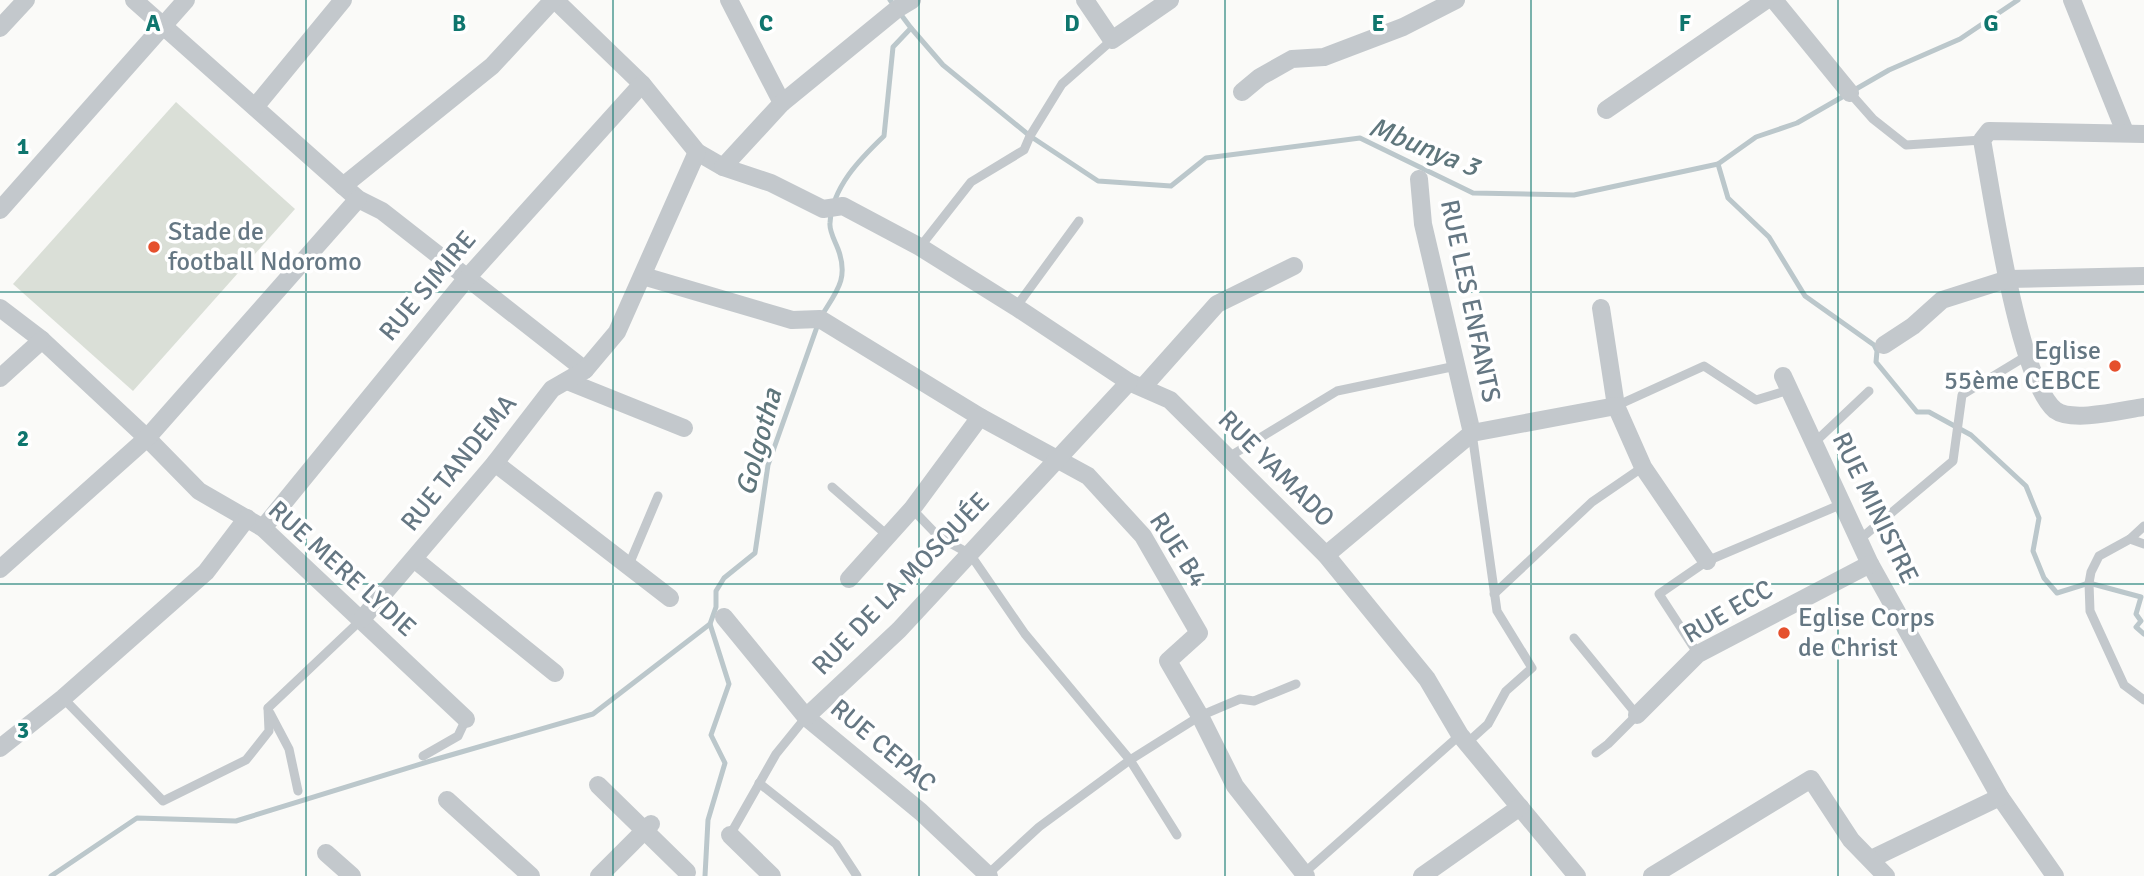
<svg xmlns="http://www.w3.org/2000/svg" width="2144" height="876" font-family="Signika,sans-serif">
<style>
.green{fill:#dadfd7}
.lines{fill:none;stroke-linecap:round;stroke-linejoin:round}
.stream{stroke:#bbc7cb;stroke-width:5}
.service{stroke:#c3c8cc;stroke-width:9}
.minor{stroke:#c3c8cc;stroke-width:18}
.grid{fill:none;stroke:#0f766e;stroke-width:2;stroke-opacity:0.55}
.poi-dot{fill:#e5502d;stroke:#fff;stroke-width:2.5}
.labels{text-anchor:middle;dominant-baseline:central;stroke-width:7;stroke-linejoin:round;paint-order:stroke}
.poi-label{font-size:26px;fill:#657783;stroke:#fff;text-anchor:start}
.street-label{font-size:26px;fill:#657783;stroke:#fff}
.water-label{font-size:28px;font-style:italic;fill:#5f767c;stroke:#fff}
.grid-label{font-size:23px;text-anchor:middle;font-weight:bold;fill:#0f766e;stroke:#fff;stroke-width:7;stroke-linejoin:round;paint-order:stroke}
</style>
<rect width="100%" height="100%" fill="#fafaf8"/>
<!-- green -->
<polygon class="green" points="176,102 295,209 133,391 13,284"/>
<g class="lines">
<!-- stream -->
<g class="stream">
<polyline points="890,0 911,28 943,65 1030,136 1098,181 1171,186 1206,158 1360,138 1473,193 1574,195 1718,164 1756,137 1797,123 1889,70 1960,39 2018,0"/>
<polyline points="1718,164 1728,198 1769,237 1805,296 1874,345 1877,351 1876,362 1917,412 1929,412 1971,435 2026,486 2039,518 2033,551 2044,578 2057,593 2089,583 2141,597 2136,614 2141,621 2136,627 2144,634"/>
<path d="M822 315C837 291 849 278 838 249 835 241 829 231 830 223 832 187 860 159 884 136L893 47 911 28"/>
<polyline points="51,876 137,818 236,821 437,759 593,714 710,624"/>
<polyline points="705,876 708,820 725,763 711,735 729,684 710,624 716,607 716,591 724,578 755,553 768,465 818,324"/>
</g>
<!-- service -->
<g class="service">
<polyline points="1850,93 1873,119 1906,145 1982,140"/>
<polyline points="920,247 971,182 1024,150 1030,136 1062,84 1112,40"/>
<polyline points="1016,307 1079,221"/>
<polyline points="1616,406 1704,366 1756,400 1789,390"/>
<polyline points="1814,443 1869,391"/>
<polyline points="1227,458 1337,391 1456,366"/>
<polyline points="832,487 888,536"/>
<polyline points="912,509 939,537 970,554 1025,634 1130,760 1177,835"/>
<polyline points="2130,539 2144,526"/>
<polyline points="1859,540 1953,461 1962,395 2028,355"/>
<polyline points="2144,544 2130,539 2099,556 2091,572 2089,583 2090,611 2124,685 2144,700"/>
<polyline points="628,567 658,496"/>
<polyline points="1494,594 1592,502 1643,467"/>
<polyline points="1574,638 1637,715 1608,744 1596,753"/>
<polyline points="1698,654 1659,594 1707,561 1842,504"/>
<polyline points="63,698 163,801 246,760 269,731 268,708"/>
<polyline points="268,708 362,619"/>
<polyline points="270,713 289,749 298,791"/>
<polyline points="1467,743 1488,724 1506,691 1532,668 1497,611 1472,433"/>
<polyline points="423,756 458,736 466,719"/>
<polyline points="759,783 836,844 857,876"/>
<polyline points="730,835 776,754 806,717"/>
<polyline points="1304,873 1460,735"/>
<polyline points="987,875 1039,827 1130,760 1200,716 1240,699 1254,701 1296,684"/>
</g>
<!-- minor -->
<g class="minor">
<polyline points="134,0 358,199 382,211 585,370"/>
<polyline points="555,0 642,84 697,152 723,167 771,183 823,209 843,206 920,247 1016,307 1129,382 1170,400 1326,555 1427,679 1460,735 1577,876"/>
<polyline points="729,0 782,103"/>
<polyline points="1085,0 1112,40 1170,0"/>
<polyline points="1774,0 1850,93"/>
<polyline points="2072,0 2125,132"/>
<polyline points="0,28 26,0"/>
<polyline points="1242,92 1260,77 1292,59 1324,57 1403,27 1456,0"/>
<polyline points="255,107 343,0"/>
<polyline points="1606,110 1766,0"/>
<path d="M2144 134 1989 131 1982 140C1992 193 2018 379 2055 410 2072 423 2123 410 2144 407"/>
<polyline points="723,167 782,103 897,9 912,0"/>
<polyline points="1419,179 1423,224 1472,433"/>
<polyline points="343,186 492,66 553,0"/>
<polyline points="0,210 186,0"/>
<polyline points="643,276 792,320 820,319 980,417 1088,476 1143,536 1199,633 1168,661 1200,716 1235,786 1306,876"/>
<polyline points="0,308 42,340 147,438 199,491 263,528 466,719"/>
<polyline points="1601,308 1616,406 1643,467 1707,561"/>
<polyline points="1884,345 1913,326 1942,300 2008,279 2144,276"/>
<polyline points="1783,376 1870,564 2000,797 2055,876"/>
<polyline points="0,378 42,340"/>
<polyline points="567,381 684,428"/>
<polyline points="1143,387 1217,304 1294,266"/>
<polyline points="495,463 670,598"/>
<polyline points="263,528 467,278 642,84"/>
<polyline points="1326,555 1472,433 1616,406"/>
<polyline points="414,559 555,673"/>
<polyline points="0,569 147,438 358,199"/>
<polyline points="849,579 912,509 980,417"/>
<polyline points="724,617 806,717 921,812 989,876"/>
<polyline points="362,619 495,463 552,389 585,370 617,332 697,152"/>
<polyline points="1637,715 1698,654 1870,564"/>
<polyline points="806,717 899,630 1129,382"/>
<polyline points="0,748 63,698 206,572 247,518"/>
<polyline points="598,785 687,872"/>
<polyline points="447,800 531,876"/>
<polyline points="730,835 772,876"/>
<polyline points="326,853 352,876"/>
<polyline points="1871,859 2000,797"/>
<polyline points="599,876 651,824"/>
<polyline points="1422,876 1520,807"/>
<polyline points="1652,876 1811,779 1851,840 1886,876"/>
</g>
</g>
<!-- grid -->
<path class="grid" d="M306 0V876M613 0V876M919 0V876M1225 0V876M1531 0V876M1838 0V876M0 292H2144M0 584H2144"/>
<!-- markers -->
<g class="poi-dot">
<circle cx="154" cy="247" r="7"/>
<circle cx="2115" cy="366" r="7"/>
<circle cx="1784" cy="633" r="7"/>
</g>
<g class="labels">
<!-- poi labels -->
<g class="poi-label">
<text x="168" y="232">Stade de<tspan x="168" dy="30">football Ndoromo</tspan></text>
<text x="2101" y="351" text-anchor="end">Eglise<tspan x="2101" dy="30">55ème CEBCE</tspan></text>
<text x="1798" y="618">Eglise Corps<tspan x="1798" dy="30">de Christ</tspan></text>
</g>
<!-- street labels -->
<g class="street-label">
<text transform="translate(428 286) rotate(-50)">RUE SIMIRE</text>
<text transform="translate(1470 301) rotate(78)">RUE LES ENFANTS</text>
<text transform="translate(459 463) rotate(-51)">RUE TANDEMA</text>
<text transform="translate(1276 469) rotate(45)">RUE YAMADO</text>
<text transform="translate(1875 508) rotate(64)">RUE MINISTRE</text>
<text transform="translate(1178 550) rotate(57)">RUE B4</text>
<text transform="translate(342 569) rotate(42)">RUE MERE LYDIE</text>
<text transform="translate(901 584) rotate(-46)">RUE DE LA MOSQUÉE</text>
<text transform="translate(1728 612) rotate(-30)">RUE ECC</text>
<text transform="translate(883 746) rotate(40)">RUE CEPAC</text>
</g>
<!-- water labels -->
<g class="water-label">
<text transform="translate(1424 147) rotate(22)">Mbunya 3</text>
<text transform="translate(759 442) rotate(-75)">Golgotha</text>
</g>
</g>
<g class="grid-label">
<text x="153" y="31">A</text>
<text x="459" y="31">B</text>
<text x="766" y="31">C</text>
<text x="1072" y="31">D</text>
<text x="1378" y="31">E</text>
<text x="1685" y="31">F</text>
<text x="1991" y="31">G</text>
<text x="23" y="154">1</text>
<text x="23" y="446">2</text>
<text x="23" y="738">3</text>
</g>
</svg>
